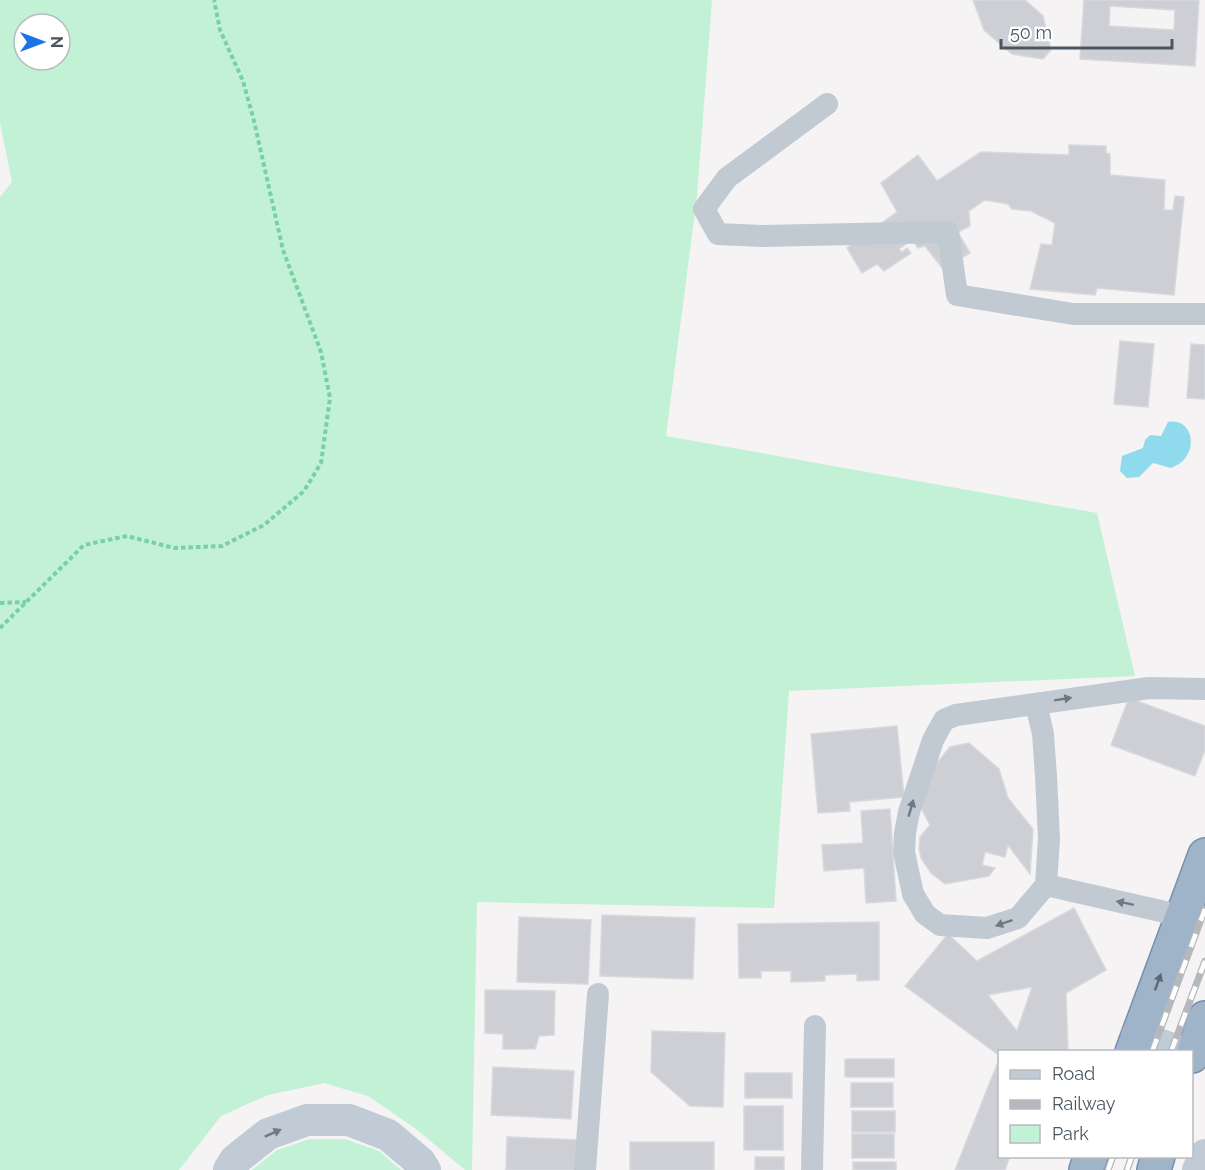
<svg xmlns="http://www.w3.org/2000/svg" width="1205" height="1170" font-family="Raleway,sans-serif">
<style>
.green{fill:#c3f1d5;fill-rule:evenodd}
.water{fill:#90daee}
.building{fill:#cdcfd5;stroke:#d7d9de;stroke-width:1.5;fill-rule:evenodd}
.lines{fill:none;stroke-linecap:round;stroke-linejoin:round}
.trunk-casing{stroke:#7690ad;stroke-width:36}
.path{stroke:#7ad0a6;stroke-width:4;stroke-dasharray:4.5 3;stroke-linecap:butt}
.minor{stroke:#c1cad2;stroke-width:22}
.secondary{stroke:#c1cbd6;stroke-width:32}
.trunk{stroke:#9fb4c9;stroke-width:33}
.rail-casing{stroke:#b5b8bd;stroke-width:7}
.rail{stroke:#fff;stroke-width:4.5;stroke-dasharray:14;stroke-linecap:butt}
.oneway{fill:#6e7983}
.oneway2{fill:#5b6976}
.oneway3{fill:#6e7984}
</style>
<rect width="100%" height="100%" fill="#f5f3f3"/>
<!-- green -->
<g class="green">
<path d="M0 0H712L697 196 666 436 1097 513 1135 676 789 691 774 908 477 902 472 1170H465L416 1129 368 1096 324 1083 268 1095 221 1116 179 1170H0V197L12 182 0 123ZM24 24H60V60H24Z"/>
<polygon points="310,1139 345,1139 379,1151 401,1170 252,1170 277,1150"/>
</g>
<!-- water -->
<path class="water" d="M1168 422C1189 418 1197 442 1186 457 1182 463 1177 465 1171 468L1153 463 1139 477 1127 478 1120 471 1122 456 1143 448 1145 440 1150 435 1161 436Z"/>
<!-- building -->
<g class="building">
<polygon points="973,0 1025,0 1043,16 1051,50 1043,59 1012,54 984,30"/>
<path d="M1084 0H1199L1195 66 1080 59ZM1110 6 1175 10 1174 30 1109 26Z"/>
<polygon points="1069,145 1106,146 1106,153 1110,154 1110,175 1165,180 1164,210 1173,210 1175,196 1184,197 1174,295 1097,288 1095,295 1030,289 1041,244 1052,245 1055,223 1031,211 1012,209 1008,204 985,200 969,211 970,226 958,232 970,253 943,269 925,246 918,248 912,240 899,249 902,252 907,248 911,253 884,271 877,264 862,273 847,248 897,212 881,183 918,155 937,181 981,152 1069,155"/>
<polygon points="1120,341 1154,344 1148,407 1114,404"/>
<polygon points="1191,344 1205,345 1205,399 1187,398"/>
<polygon points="1129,698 1205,726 1205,750 1195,776 1111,745"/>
<polygon points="897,726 904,797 849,802 850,811 818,813 811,734"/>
<polygon points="969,743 999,769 1008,798 1033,829 1030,874 1008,845 1005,857 985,852 982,865 995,868 989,876 945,884 931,873 921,858 919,849 920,837 930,825 918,802 932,769 950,747"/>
<polygon points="890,809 896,901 866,903 864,868 824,871 822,845 863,843 861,811"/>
<path d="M1074 908 1106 970 1066 993 1068 1052H1000V1056L905 986 948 934 977 961ZM1032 987 1017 1031 988 995Z"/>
<polygon points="602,915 695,918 693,979 600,976"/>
<polygon points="519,917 591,920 588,984 517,982"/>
<polygon points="879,922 879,980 857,981 857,974 825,975 825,981 791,982 791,971 761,971 761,978 739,978 738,924"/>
<polygon points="485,990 555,991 554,1035 539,1036 535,1049 503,1049 503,1034 485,1033"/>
<polygon points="652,1031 725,1033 723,1107 690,1106 651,1072"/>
<polygon points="1000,1057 1000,1156 1010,1156 1005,1170 955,1170"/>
<rect x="845" y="1059" width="49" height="18"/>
<polygon points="493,1067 574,1071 571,1119 491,1115"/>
<rect x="745" y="1073" width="47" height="25"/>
<rect x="851" y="1083" width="42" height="24"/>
<rect x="744" y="1106" width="39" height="44"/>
<rect x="852" y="1111" width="43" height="21"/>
<rect x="852" y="1134" width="42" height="24"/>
<polygon points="507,1137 581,1140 580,1170 506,1170"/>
<rect x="630" y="1142" width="84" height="28"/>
<rect x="755" y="1157" width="29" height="13"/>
<rect x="853" y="1162" width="43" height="8"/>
</g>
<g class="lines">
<defs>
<g id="trunk">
<polyline points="1132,1052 1205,855"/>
<polyline points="1192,1056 1205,1018"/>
<polyline points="1086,1170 1091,1156"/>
<polyline points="1154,1170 1158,1156"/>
</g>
</defs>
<!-- trunk casing -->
<use href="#trunk" class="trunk-casing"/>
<!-- path -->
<g class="path">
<polyline points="0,603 26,602"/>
<polyline points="0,628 84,545 127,536 174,548 222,546 264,525 304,491 321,463 330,398 321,352 283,250 254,121 243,81 220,30 214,0"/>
</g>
<!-- minor -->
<g class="minor">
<polyline points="827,104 727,178 704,209 718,234 762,236 948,232 957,295 1073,314 1205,314"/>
<polyline points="1036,704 1043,734 1046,776 1049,839 1046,885 1018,918 987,928 940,925 925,914 913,894 904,852 905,833 909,812 933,740 944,720 956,715 1149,688 1205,689"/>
<polyline points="1046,885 1165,912 1181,918"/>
<polyline points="585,1170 598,994"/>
<polyline points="812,1170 815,1026"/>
</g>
<!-- secondary -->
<g class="secondary">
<polyline points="1137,1036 1180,1052"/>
<polyline points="229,1170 235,1160 268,1134 307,1120 349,1120 388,1135 420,1162 425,1170"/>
<polyline points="1198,1170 1205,1155"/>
</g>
<!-- trunk -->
<use href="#trunk" class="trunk"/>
<defs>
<g id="rail">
<polyline points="1152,1052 1205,909"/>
<polyline points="1171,1052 1205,961"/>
<polyline points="1108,1170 1113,1156"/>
<polyline points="1127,1170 1132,1156"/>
</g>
</defs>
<!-- rail casing -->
<use href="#rail" class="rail-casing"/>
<!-- rail -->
<use href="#rail" class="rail"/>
</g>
<!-- one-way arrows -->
<defs><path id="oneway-solid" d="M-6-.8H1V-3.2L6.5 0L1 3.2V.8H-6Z" transform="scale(1.5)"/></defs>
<g class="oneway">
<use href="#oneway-solid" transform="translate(1063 699) rotate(-9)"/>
<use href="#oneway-solid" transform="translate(911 808) rotate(-74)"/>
<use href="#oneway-solid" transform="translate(1125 903) rotate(-168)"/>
<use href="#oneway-solid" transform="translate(1004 923) rotate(161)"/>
</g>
<use class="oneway2" href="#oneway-solid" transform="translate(1158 982) rotate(-70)"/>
<use class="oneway3" href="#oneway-solid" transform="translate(273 1133) rotate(-24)"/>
<!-- legend -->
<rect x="998" y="1050" width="195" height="108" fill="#ffffff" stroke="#b7bbc0" stroke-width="1.5"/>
<rect x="1010" y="1070" width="30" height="9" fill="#c1cbd6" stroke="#b7bbc0" stroke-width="1.5"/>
<text x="1052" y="1080" font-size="18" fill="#4a5661">Road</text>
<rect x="1010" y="1100" width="30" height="9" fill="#b5b8bd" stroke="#b7bbc0" stroke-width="1.5"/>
<text x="1052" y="1110" font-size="18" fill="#4a5661">Railway</text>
<rect x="1010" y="1125" width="30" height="18" fill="#c3f1d5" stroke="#b7bbc0" stroke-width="1.5"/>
<text x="1052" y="1140" font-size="18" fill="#4a5661">Park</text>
<!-- north arrow -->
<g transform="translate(42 42) rotate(90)"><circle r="28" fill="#ffffff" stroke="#b7bbc0" stroke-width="1.5"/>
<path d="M0-4.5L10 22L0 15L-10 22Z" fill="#1a73e8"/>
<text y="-9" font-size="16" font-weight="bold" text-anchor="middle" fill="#4a5661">N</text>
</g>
<!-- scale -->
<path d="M1001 39v9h171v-9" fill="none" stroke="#4a5661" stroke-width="3"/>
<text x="1010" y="39" font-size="18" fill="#4a5661" stroke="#ffffff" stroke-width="4.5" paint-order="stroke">50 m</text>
</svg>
